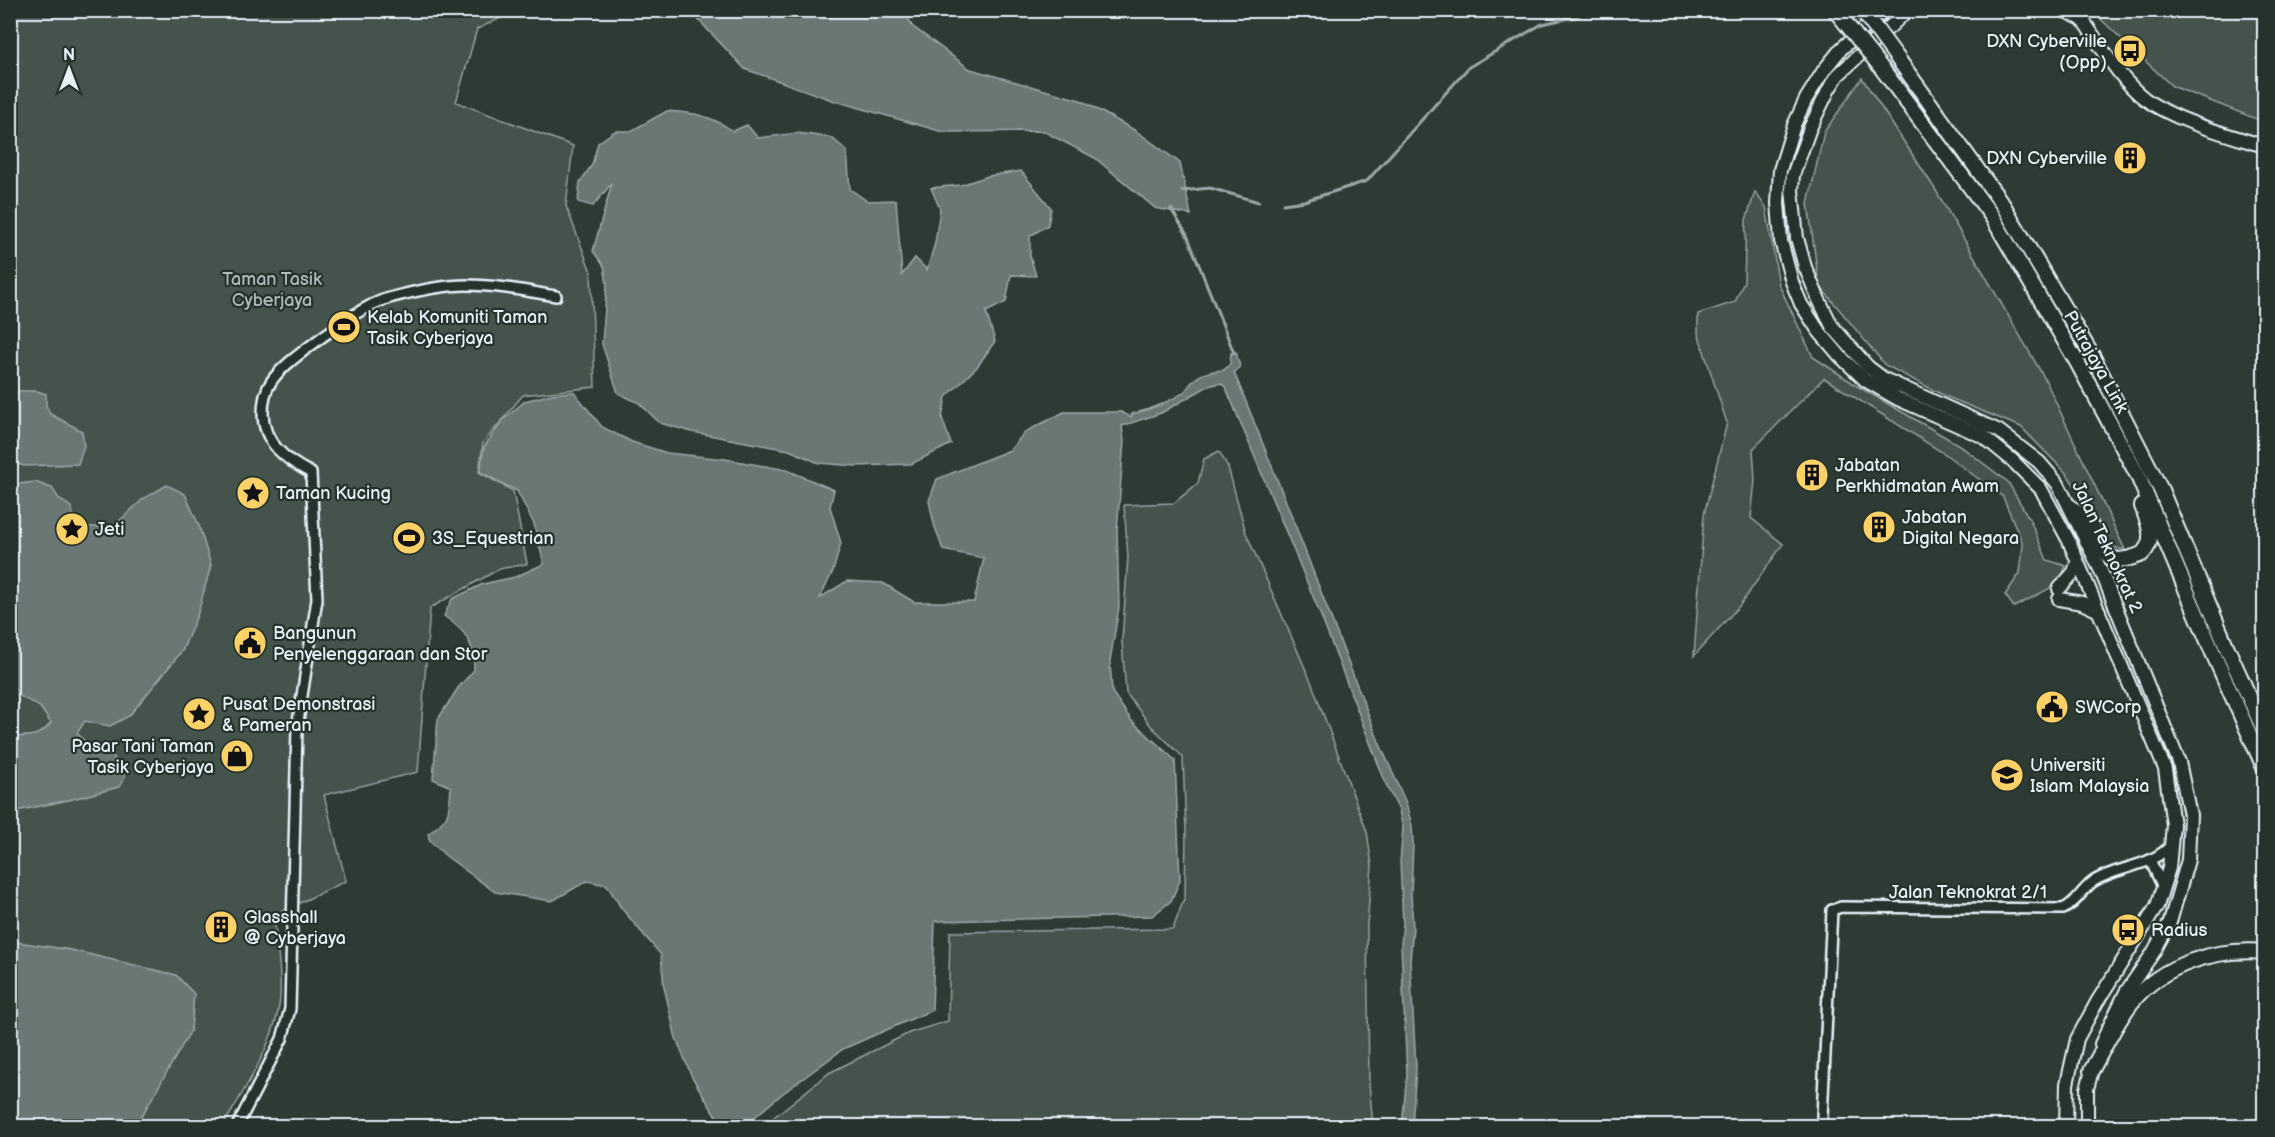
<svg xmlns="http://www.w3.org/2000/svg" width="2275" height="1137" font-family="'Balsamiq Sans',sans-serif">
<style>
.green{fill:#45524e;stroke:#96a2a3;stroke-width:1.5}
.water{fill:#6b7775;stroke:#9da8a9;stroke-width:1.5}
.lines{fill:none;stroke-linecap:round;stroke-linejoin:round}
.stream{stroke:#9da8a9;stroke-width:3}
.minor-casing{stroke:#e8f1f8;stroke-width:14}
.major-casing{stroke:#e8f1f8;stroke-width:16}
.highway-casing{stroke:#e8f1f8;stroke-width:18}
.minor{stroke:#26332d;stroke-width:9}
.major{stroke:#26332d;stroke-width:12}
.highway{stroke:#26332d;stroke-width:14}
.highway-bridge-casing{stroke:#e8f1f8;stroke-width:18;stroke-linecap:butt}
.highway-bridge{stroke:#26332d;stroke-width:14}
.labels{text-anchor:middle;dominant-baseline:central;stroke-width:4.5;stroke-linejoin:round;paint-order:stroke}
.poi-label{font-size:18px;fill:#e8f1f8;stroke:#26332d;text-anchor:start}
.park-label{font-size:18px;fill:#afb9bc;stroke:#26332d}
.street-label{font-size:18px;fill:#e8f1f8;stroke:#26332d}
</style>
<rect width="100%" height="100%" fill="#2e3b35"/>
<filter id="ink" filterUnits="userSpaceOnUse"><feTurbulence type="fractalNoise" baseFrequency=".0167" numOctaves="2"/><feDisplacementMap in="SourceGraphic" scale="12" xChannelSelector="R" yChannelSelector="G"/><feConvolveMatrix kernelMatrix="1 2 1 2 8 2 1 2 1" color-interpolation-filters="sRGB"/></filter>
<g filter="url(#ink)">
<!-- green -->
<g class="green">
<path d="M11 11H516L477 29 456 102 573 146 566 206 591 272 595 387 523 395 483 443 479 472 513 491 527 564 499 569 430 608 418 772 324 795 346 881 274 915C276 939 282 974 280 997 277 1040 244 1090 223 1126H11Z"/>
<polygon points="2092,11 2264,11 2264,122 2172,86"/>
<polygon points="1862,78 1935,189 2045,379 2125,550 2108,546 2104,530 2067,474 2021,427 1945,396 1885,365 1819,285 1808,203 1824,132"/>
<polygon points="1755,192 1766,207 1779,285 1813,357 1859,387 1959,445 2008,482 2030,520 2047,560 2066,566 2058,584 2014,607 2005,595 2020,573 2023,544 2003,497 1945,454 1824,378 1753,449 1755,480 1751,518 1783,544 1740,605 1694,656 1704,514 1727,423 1698,333 1698,314 1735,302 1744,281 1746,220"/>
<polygon points="1219,451 1228,467 1246,533 1312,684 1367,832 1372,866 1367,925 1369,1084 1373,1126 763,1126 829,1073 909,1033 948,1021 950,932 1173,929 1185,896 1186,832 1183,757 1151,726 1126,693 1122,641 1128,557 1124,505 1174,503 1198,483 1204,459"/>
</g>
<!-- water -->
<g class="water">
<polygon points="690,11 905,11 912,26 970,69 1080,100 1136,131 1180,163 1191,215 1155,208 1095,158 1043,131 943,132 832,100 745,69"/>
<path d="M667 111C694 113 710 115 733 131L747 125 758 138 798 133 832 138 847 151 850 189 867 201 896 200 902 275 915 258 927 270 935 243 940 209 931 188 961 185 988 176 1021 171 1051 208 1048 225 1030 236V256L1036 276 1011 275 1006 302 986 312 995 341 977 367 946 397 942 418 951 444 911 464 856 466 819 463 789 450 692 432 660 423 639 403 618 393 602 344 607 284 604 266 593 251 612 183 593 206 578 202 580 182 592 165 598 143 615 131H631Z"/>
<path d="M1236 352 1240 367 1234 373 1238 382 1287 504 1379 742 1406 803 1412 826 1413 843 1411 894 1413 927 1410 961 1416 1067 1412 1126H1402L1407 1075 1401 944 1403 923 1400 862 1403 828 1399 810 1388 789 1319 611 1226 388 1221 383 1208 386 1161 413 1122 426 1124 441 1117 530 1119 607 1110 661 1112 692 1131 720 1175 760 1180 880 1171 901 1152 916 935 921 932 1010 843 1049 782 1094 744 1126H725L717 1118 692 1077 676 1038 664 987 661 955 622 909 607 885 587 881 552 901 495 892 446 856 430 841 428 834C450 818 449 814 451 787L433 779 438 719 458 688 474 670C474 642 467 632 444 616L452 599 483 584 515 577 544 564 534 524 517 491 480 472 484 447 503 420 525 401 552 394 574 392 602 427 632 442 667 453 725 459 787 470 834 490 830 507 841 543 833 571 820 598 847 581 883 583 914 602H974L984 558 943 550 934 524 929 501 937 479 1010 450 1025 432 1064 412H1121L1131 417 1132 414C1145 411 1175 400 1185 391 1188 388 1190 383 1194 380 1202 372 1214 371 1224 370L1230 364 1231 353Z"/>
<polygon points="11,391 37,391 46,394 46,405 50,414 82,431 84,446 78,464 24,466 11,462"/>
<path d="M35 482 52 488 59 499 71 507 74 517 85 527H113L143 499 167 485 185 494 199 526 211 565 198 613 182 651 129 716 110 726 85 721 77 733 91 748H106L115 759 125 777 119 787 69 800 11 812V737C28 736 39 738 51 723L40 707 20 696 11 684V485Z"/>
<polygon points="10,941 71,950 176,975 194,994 191,1030 136,1126 11,1126"/>
</g>
<g class="lines">
<!-- stream -->
<g class="stream">
<polyline points="1182,191 1210,188 1259,202"/>
<polyline points="1283,204 1304,201 1367,181 1469,67 1542,24 1579,16"/>
<polyline points="1171,209 1187,235 1234,353"/>
</g>
<defs>
<g id="minor">
<polyline points="2150,860 2163,887"/>
<path d="M1822 1117 1832 910 1841 907 2063 909C2077 903 2082 889 2094 881 2118 866 2152 867 2171 845"/>
<path d="M237 1126 282 1039 290 1009 297 728 317 599 311 473C286 460 263 443 263 413 263 402 265 391 271 382 281 366 307 349 322 337 344 322 367 303 393 297 416 291 443 285 466 285 496 285 526 291 556 296"/>
</g>
<g id="major">
<polyline points="1885,10 1841,49 1824,70 1806,99 1794,125 1780,170 1778,203 1781,241 1792,282 1801,304 1818,330 1840,356 1865,380 1898,399 1984,437 2012,460 2041,489 2069,541 2165,769 2173,825 2169,868 2157,906 2097,1002 2077,1039 2067,1084 2066,1126"/>
<polyline points="1908,10 1838,75 1829,89 1810,128 1793,175 1792,190 1797,238 1805,267 1819,300 1832,326 1868,367 1884,379 1999,431 2039,462 2058,484 2101,571 2179,762 2190,815 2188,860 2170,922 2153,953 2126,992 2101,1044"/>
<polyline points="2063,10 2082,19"/>
<path d="M2079 10 2082 19C2101 46 2119 79 2145 99 2175 121 2229 135 2264 146"/>
<polyline points="2059,589 2074,572 2077,563"/>
<polyline points="2059,599 2082,603 2099,611"/>
<polyline points="2087,1126 2087,1089 2094,1063"/>
</g>
<g id="highway">
<polyline points="1898,59 2003,205 2093,357 2161,490 2227,648 2264,730"/>
<polyline points="1883,70 1991,215 2077,362 2138,476 2213,653 2264,767"/>
<path d="M2071 507C2076 512 2084 518 2089 524 2107 547 2101 571 2142 554 2157 539 2148 523 2142 506"/>
<path d="M2091 1071C2104 1048 2115 1024 2131 1003 2162 964 2216 948 2264 952"/>
</g>
</defs>
<!-- minor casing -->
<use href="#minor" class="minor-casing"/>
<!-- major casing -->
<use href="#major" class="major-casing"/>
<!-- highway casing -->
<use href="#highway" class="highway-casing"/>
<!-- minor -->
<use href="#minor" class="minor"/>
<!-- major -->
<use href="#major" class="major"/>
<!-- highway -->
<use href="#highway" class="highway"/>
<defs>
<g id="highway-bridge">
<polyline points="1835,10 1883,70"/>
<polyline points="1862,10 1898,59"/>
</g>
</defs>
<!-- highway-bridge casing -->
<use href="#highway-bridge" class="highway-bridge-casing"/>
<!-- highway-bridge -->
<use href="#highway-bridge" class="highway-bridge"/>
</g>
</g>
<!-- icons -->
<defs>
<symbol id="bus-disc" viewBox="-11 -11 22 22"><circle r="9.5" fill="#ffd166" stroke="#26332d"/><path d="M-5-6H5V4H4V6H2V4H-2V6H-4V4H-5ZM-3.5-4V0h7V-4ZM-3.5 1.2v1.5H-2V1.2ZM2 1.2v1.5H3.5V1.2Z" fill="#111"/></symbol>
<symbol id="building-disc" viewBox="-11 -11 22 22"><circle r="9.5" fill="#ffd166" stroke="#26332d"/><path d="M-4-6H4V6H1V3H-1V6H-4ZM-2.5-4.3h1.7v1.8h-1.7ZM.8-4.3h1.7v1.8H.8ZM-2.5-1h1.7V.8h-1.7ZM.8-1h1.7V.8H.8Z" fill="#111"/></symbol>
<symbol id="stadium-disc" viewBox="-11 -11 22 22"><circle r="9.5" fill="#ffd166" stroke="#26332d"/><path d="M0-5a6.5 5 0 1 0 0 10a6.5 5 0 1 0 0-10ZM-3.5-1.8h7v3.6h-7Z" fill="#111"/></symbol>
<symbol id="sight-disc" viewBox="-11 -11 22 22"><circle r="9.5" fill="#ffd166" stroke="#26332d"/><path d="M0-6L1.8-2.2L6-1.7L2.9 1.2L3.7 5.4L0 3.3L-3.7 5.4L-2.9 1.2L-6-1.7L-1.8-2.2Z" fill="#111"/></symbol>
<symbol id="civic-disc" viewBox="-11 -11 22 22"><circle r="9.5" fill="#ffd166" stroke="#26332d"/><path d="M-.6-6.5H3V-4.5H.6V-3L4-1V1h2V6H-6V1h2V-1L-.6-3ZM-1.2 2.5V6h2.4V2.5Z" fill="#111"/></symbol>
<symbol id="shop-disc" viewBox="-11 -11 22 22"><circle r="9.5" fill="#ffd166" stroke="#26332d"/><path d="M-5-2.5h2.3a2.7 3.5 0 0 1 5.4 0H5L5.5 6h-11ZM-1.5-2.5h3a1.5 2.3 0 0 0-3 0Z" fill="#111"/></symbol>
<symbol id="university-disc" viewBox="-11 -11 22 22"><circle r="9.5" fill="#ffd166" stroke="#26332d"/><path d="M0-5L7-2L0 1L-7-2ZM-4 1L0 2.5L4 1V4Q0 6-4 4Z" fill="#111"/></symbol>
</defs>
<g fill-rule="evenodd">
<use href="#bus-disc" x="2111" y="32" width="38" height="38"/>
<use href="#building-disc" x="2111" y="139" width="38" height="38"/>
<use href="#stadium-disc" x="325" y="308" width="38" height="38"/>
<use href="#building-disc" x="1793" y="456" width="38" height="38"/>
<use href="#sight-disc" x="234" y="474" width="38" height="38"/>
<use href="#building-disc" x="1860" y="508" width="38" height="38"/>
<use href="#sight-disc" x="53" y="510" width="38" height="38"/>
<use href="#stadium-disc" x="390" y="519" width="38" height="38"/>
<use href="#civic-disc" x="231" y="624" width="38" height="38"/>
<use href="#civic-disc" x="2033" y="688" width="38" height="38"/>
<use href="#sight-disc" x="180" y="695" width="38" height="38"/>
<use href="#shop-disc" x="218" y="737" width="38" height="38"/>
<use href="#university-disc" x="1988" y="756" width="38" height="38"/>
<use href="#building-disc" x="202" y="908" width="38" height="38"/>
<use href="#bus-disc" x="2109" y="911" width="38" height="38"/>
</g>
<g class="labels">
<!-- poi labels -->
<g class="poi-label">
<text x="2107" y="41" text-anchor="end">DXN Cyberville<tspan x="2107" dy="21">(Opp)</tspan></text>
<text x="2107" y="158" text-anchor="end">DXN Cyberville</text>
<text x="367" y="317">Kelab Komuniti Taman<tspan x="367" dy="21">Tasik Cyberjaya</tspan></text>
<text x="1835" y="465">Jabatan<tspan x="1835" dy="21">Perkhidmatan Awam</tspan></text>
<text x="276" y="493">Taman Kucing</text>
<text x="1902" y="517">Jabatan<tspan x="1902" dy="21">Digital Negara</tspan></text>
<text x="95" y="529">Jeti</text>
<text x="432" y="538">3S_Equestrian</text>
<text x="273" y="633">Bangunun<tspan x="273" dy="21">Penyelenggaraan dan Stor</tspan></text>
<text x="222" y="704">Pusat Demonstrasi<tspan x="222" dy="21">&amp; Pameran</tspan></text>
<text x="2075" y="707">SWCorp</text>
<text x="214" y="746" text-anchor="end">Pasar Tani Taman<tspan x="214" dy="21">Tasik Cyberjaya</tspan></text>
<text x="2030" y="765">Universiti<tspan x="2030" dy="21">Islam Malaysia</tspan></text>
<text x="244" y="917">Glasshall<tspan x="244" dy="21">@ Cyberjaya</tspan></text>
<text x="2151" y="930">Radius</text>
</g>
<!-- park labels -->
<g class="park-label">
<text x="272" y="279">Taman Tasik<tspan x="272" dy="21">Cyberjaya</tspan></text>
</g>
<!-- street labels -->
<g class="street-label">
<text transform="translate(2096 362) rotate(61)">Putrajaya Link</text>
<text transform="translate(2107 547) rotate(65)">Jalan Teknokrat 2</text>
<text x="1968" y="892">Jalan Teknokrat 2/1</text>
</g>
</g>
<!-- margin -->
<rect width="2275" height="1137" fill="none" stroke="#26332d" stroke-width="36"/>
<rect x="18" y="18" width="2239" height="1101" fill="none" stroke="#e8f1f8" stroke-width="2" filter="url(#ink)"/>
<!-- north arrow -->
<g transform="translate(69 69)" stroke="#26332d" stroke-width="4.5" paint-order="stroke">
<path d="M0-4.5L10 22L0 15L-10 22Z" fill="#e8f1f8"/>
<text y="-9" font-size="16" font-weight="bold" text-anchor="middle" fill="#e8f1f8">N</text>
</g>
</svg>
